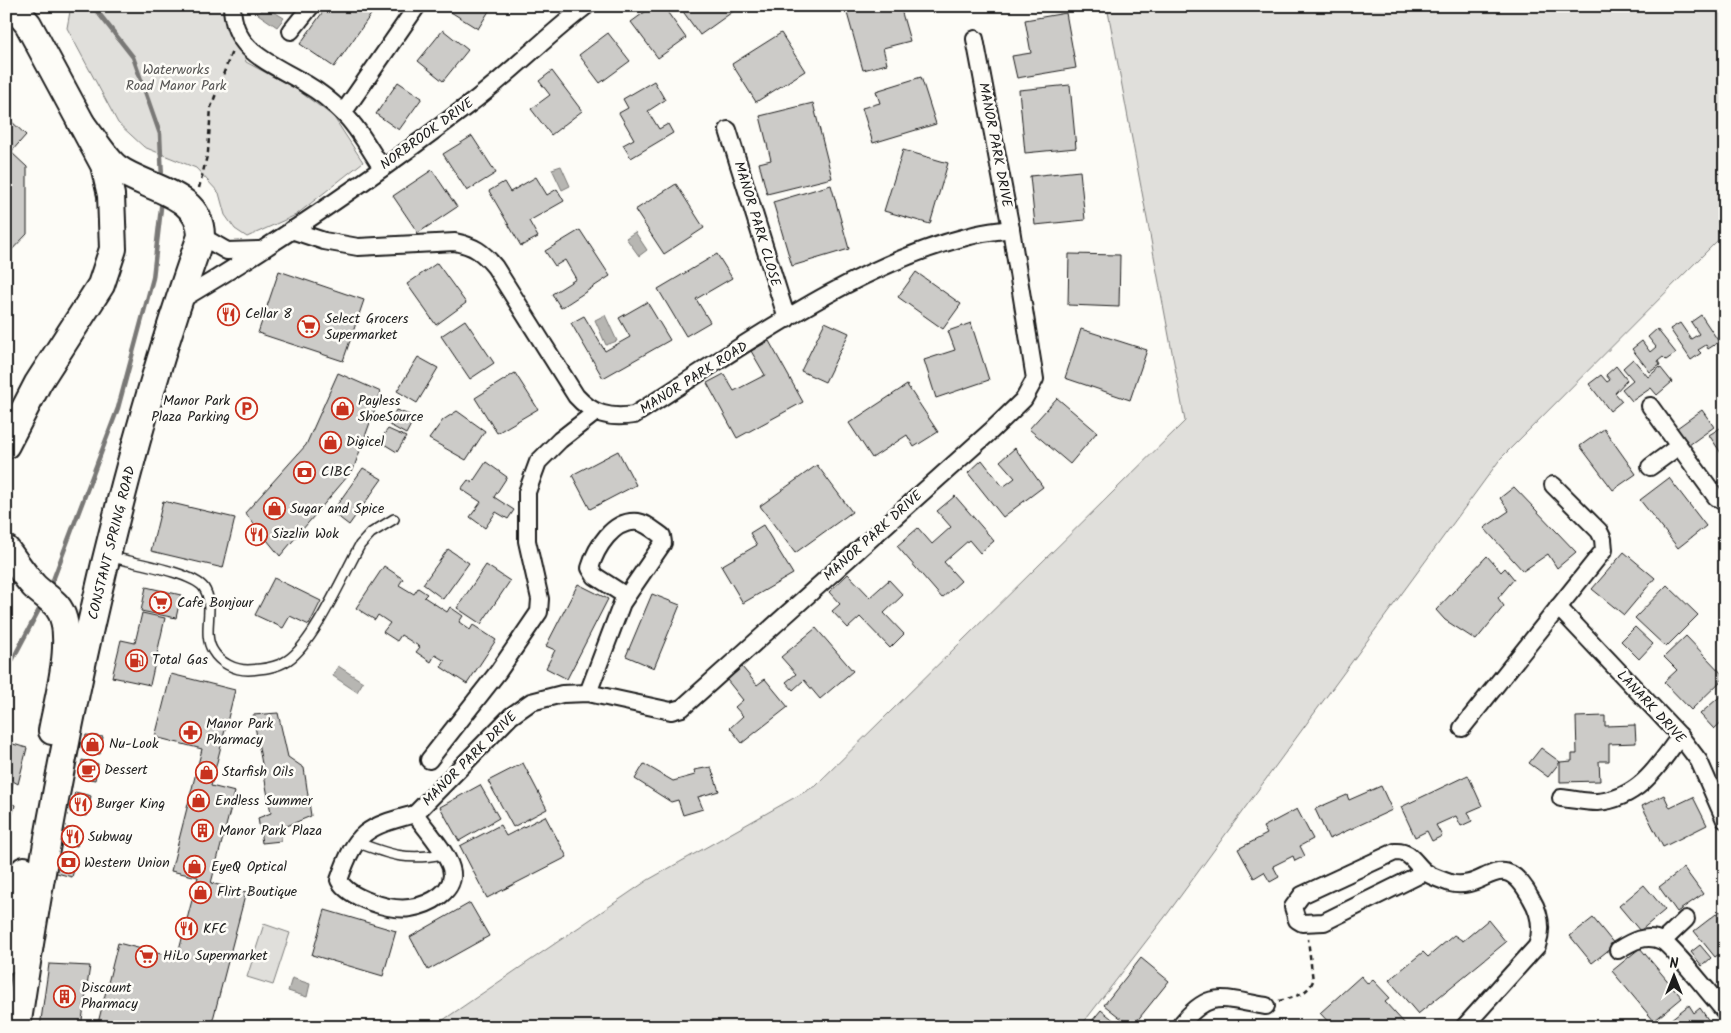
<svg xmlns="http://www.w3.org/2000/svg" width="1731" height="1033" font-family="Kalam,sans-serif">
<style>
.green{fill:#e0dfdb;stroke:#7e7e7c}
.water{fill:#b7b6b2;stroke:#797876}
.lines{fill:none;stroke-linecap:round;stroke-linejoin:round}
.stream{stroke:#797876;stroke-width:4.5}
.building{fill:#cccbc8;stroke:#1c1c1c}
.service-casing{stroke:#1c1c1c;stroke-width:12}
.minor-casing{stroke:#1c1c1c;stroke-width:20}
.primary-casing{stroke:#1c1c1c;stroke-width:30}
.path{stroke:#1c1c1c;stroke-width:2.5;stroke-dasharray:5 4;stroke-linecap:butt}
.service{stroke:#fdfcf7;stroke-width:9}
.minor{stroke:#fdfcf7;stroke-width:16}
.primary{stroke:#fdfcf7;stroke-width:26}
.labels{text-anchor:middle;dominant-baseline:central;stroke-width:5;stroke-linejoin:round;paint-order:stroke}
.park-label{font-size:14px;fill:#575655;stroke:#fdfcf7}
.street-label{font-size:14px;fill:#1c1c1c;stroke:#fdfcf7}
.poi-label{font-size:14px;fill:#1c1c1c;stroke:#fdfcf7;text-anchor:start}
</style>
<rect width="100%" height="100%" fill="#fdfcf7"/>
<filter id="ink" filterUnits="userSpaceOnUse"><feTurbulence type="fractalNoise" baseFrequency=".02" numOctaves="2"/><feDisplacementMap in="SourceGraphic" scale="10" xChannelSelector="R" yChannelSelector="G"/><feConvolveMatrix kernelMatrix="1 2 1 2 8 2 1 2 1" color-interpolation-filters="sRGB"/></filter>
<g filter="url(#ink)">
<!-- green -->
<g class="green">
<polygon points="71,6 231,6 246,62 296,89 333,116 363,162 296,215 247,237 235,229 225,215 219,193 196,168 144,147 118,123 67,28"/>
<polygon points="1107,6 1725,6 1725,233 1501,458 1168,913 1080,1027 433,1027 648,880 815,786 1185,421"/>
<polygon points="264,924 290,933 273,985 247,977"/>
</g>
<!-- water -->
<g class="water">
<polygon points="264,6 284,18 277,27 258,14"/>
<polygon points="561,166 570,186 562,190 552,169"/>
<polygon points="635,232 647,250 639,256 626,238"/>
<polygon points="605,315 617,341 606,345 595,320"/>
<polygon points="338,666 363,682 357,692 333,676"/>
<polygon points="292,978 310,984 307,997 288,991"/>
</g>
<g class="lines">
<!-- stream -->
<g class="stream">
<polyline points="93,6 133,57 160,134 162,179"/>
<polyline points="50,588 118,408 153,278 162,199"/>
<polyline points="6,672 42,604"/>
</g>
</g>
<!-- building -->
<g class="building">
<polygon points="327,6 377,6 334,67 300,44"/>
<polygon points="448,6 492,6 478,29 446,9"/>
<polygon points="653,6 663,6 686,38 658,58 631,22"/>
<polygon points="679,6 732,6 735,10 700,35"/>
<polygon points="870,6 900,6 910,41 883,48 887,64 863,70 847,13"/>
<polygon points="1066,13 1076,68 1017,78 1012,56 1031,53 1025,20"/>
<polygon points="443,30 468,50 443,81 418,61"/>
<polygon points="608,33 630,61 600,83 579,55"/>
<polygon points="781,33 805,71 756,102 732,64"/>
<polygon points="552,71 582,111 551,135 531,109 550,95 539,81"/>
<polygon points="921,77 936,124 873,143 862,108 880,103 876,91"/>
<polygon points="654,81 665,100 648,111 659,129 668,124 673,133 631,158 623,145 634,139 619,113 628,108 623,99"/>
<polygon points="398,82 422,98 399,130 376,114"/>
<polygon points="1070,85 1076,148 1025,153 1019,90"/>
<polygon points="813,103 832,178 767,194 759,163 771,160 760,116"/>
<polygon points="10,120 26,135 11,152 27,167 27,234 6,256 6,124"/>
<polygon points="472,136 496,173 467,191 443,154"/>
<polygon points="903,150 948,163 930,224 884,211"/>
<polygon points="432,170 457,207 418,233 393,196"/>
<polygon points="1080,171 1085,220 1035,225 1030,176"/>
<polygon points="536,177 547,195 557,189 564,201 529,221 538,237 521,246 489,191 504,182 510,192"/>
<polygon points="676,184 704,228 664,254 635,210"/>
<polygon points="831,185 849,249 792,266 773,202"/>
<polygon points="580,230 610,276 561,308 552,294 576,279 565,260 555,266 545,251"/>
<polygon points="717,254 732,278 696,299 710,322 686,336 658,289"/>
<polygon points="1069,254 1120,255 1119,307 1068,305"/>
<polygon points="437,263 466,303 436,325 407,284"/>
<polygon points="279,271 364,300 343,361 258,333"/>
<polygon points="916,272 961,304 943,329 898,297"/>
<polygon points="647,302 670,340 603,378 571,323 584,316 605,351 630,337 619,318"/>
<polygon points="1701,315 1719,342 1708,349 1706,345 1698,350 1701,353 1691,360 1670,329 1680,323 1691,339 1699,334 1691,322"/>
<polygon points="465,320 494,363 470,379 441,336"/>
<polygon points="825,322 849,333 825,382 801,371"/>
<polygon points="971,323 989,380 936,398 924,360 955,350 948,331"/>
<polygon points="1081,329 1147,350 1130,400 1065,378"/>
<polygon points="1657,329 1676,353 1666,360 1663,357 1658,361 1660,365 1650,372 1632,349 1642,341 1650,352 1656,347 1648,337"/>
<polygon points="769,341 803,402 737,438 707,383 724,374 734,391 765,375 751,351"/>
<polygon points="418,357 438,368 417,403 397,391"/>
<polygon points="1633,359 1648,377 1660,367 1672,382 1657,395 1651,388 1632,401 1622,389 1633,380 1623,368"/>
<polygon points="1616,366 1627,380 1615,393 1622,401 1610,411 1589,384 1601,375 1607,382 1610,380 1606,375"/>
<polygon points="338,373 381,392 353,470 280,556 245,513 306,445"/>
<polygon points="515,373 538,409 497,433 475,398"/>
<polygon points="907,385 938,432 914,447 907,435 872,458 849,423"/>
<polygon points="1057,398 1097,432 1070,464 1029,429"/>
<polygon points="396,410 415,417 406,434 388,424"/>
<polygon points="1702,410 1714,427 1689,445 1677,428"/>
<polygon points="457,411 485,431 466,460 429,439 443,420"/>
<polygon points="1725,425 1725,459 1709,435"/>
<polygon points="388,429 406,437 397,452 379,441"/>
<polygon points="1604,429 1636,474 1613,490 1580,446"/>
<polygon points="1015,448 1043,487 1003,517 968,473 982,460 1003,487 1015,478 1000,461"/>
<polygon points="618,451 636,485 590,509 572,475"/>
<polygon points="486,462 507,477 494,497 514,510 508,519 496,512 485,528 470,517 481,502 461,489 468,480 472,483"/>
<polygon points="817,465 852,512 795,553 760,506"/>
<polygon points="363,468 382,479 349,525 332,512"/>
<polygon points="1669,478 1706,526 1678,548 1640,500"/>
<polygon points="1514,487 1576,552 1557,568 1548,554 1523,571 1484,528 1509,511 1500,498"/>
<polygon points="955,496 994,541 980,553 969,540 944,562 961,581 942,598 897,546 918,528 932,544 951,527 937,511"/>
<polygon points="163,501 235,518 223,568 151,551"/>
<polygon points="763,525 793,574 743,603 721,566 757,545 750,533"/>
<polygon points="448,549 469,563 443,599 423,584"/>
<polygon points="1624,552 1655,578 1624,615 1592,589"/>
<polygon points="1487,556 1501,572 1505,568 1514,579 1498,598 1504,606 1476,640 1445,620 1436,610"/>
<polygon points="486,565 510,581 481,624 457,608"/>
<polygon points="384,566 403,579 399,585 414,594 418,588 427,594 424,597 447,612 450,607 463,616 459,622 470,630 473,625 496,640 467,684 441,667 445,661 435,655 431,662 416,652 420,647 401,635 397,641 383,632 390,623 378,615 375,620 356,608"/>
<polygon points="848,574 870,597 889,580 903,595 884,613 904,634 890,648 860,617 848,628 832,611 840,604 829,592"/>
<polygon points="274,578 321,601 309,625 290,616 283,628 255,615"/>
<polygon points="578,584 608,599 567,679 546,668 555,650 546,646"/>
<polygon points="1667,585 1698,615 1666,647 1635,618"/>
<polygon points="146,587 181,595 176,618 141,611"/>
<polygon points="652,594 680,605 654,668 626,656"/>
<polygon points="142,613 165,618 150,685 112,677 121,640 135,643"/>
<polygon points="1635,627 1653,644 1639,659 1621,641"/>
<polygon points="816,628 853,671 820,699 804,680 793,690 786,682 796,674 781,657"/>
<polygon points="1686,636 1725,677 1691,710 1664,682 1677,670 1664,657"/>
<polygon points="742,667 757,685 765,679 788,707 742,743 730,728 743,716 735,707 743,700 727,680"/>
<polygon points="171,674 235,690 211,786 235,792 211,883 246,892 211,1027 111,1027 98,1023 118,943 177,958 198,877 171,871 202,749 155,737"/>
<polygon points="1725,692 1725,719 1714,729 1700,714"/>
<polygon points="278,713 288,757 304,768 311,816 282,828 281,841 262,843 258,818 271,813 253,715"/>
<polygon points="1605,716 1605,726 1635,725 1636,743 1609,744 1609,761 1599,761 1600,781 1560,782 1560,762 1572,761 1572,754 1577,754 1576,717"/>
<polygon points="86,735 103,737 100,754 83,752"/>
<polygon points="6,742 27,748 18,784 13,781 10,803 15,805 9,829 6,829"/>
<polygon points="1541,748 1560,762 1548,777 1529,763"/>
<polygon points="82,760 98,764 95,780 79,777"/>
<polygon points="523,763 547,809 513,827 488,781"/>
<polygon points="644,764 673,781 695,775 694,770 711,767 719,791 698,797 703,809 683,815 678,800 671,802 635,779"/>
<polygon points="1468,775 1482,806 1468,812 1472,821 1461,826 1456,816 1436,825 1442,836 1432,841 1427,831 1415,837 1401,807"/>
<polygon points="480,785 499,818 459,841 440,807"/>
<polygon points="1381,786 1392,810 1329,839 1315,809 1347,795 1349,800"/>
<polygon points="75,792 91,796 86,816 70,812"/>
<polygon points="1664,795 1670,808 1693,797 1707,825 1663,847 1642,806"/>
<polygon points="1297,809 1313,839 1300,846 1305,856 1295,861 1293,856 1273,866 1279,877 1270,882 1264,872 1254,878 1238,849 1267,834 1263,827"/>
<polygon points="545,816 567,857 487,898 460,846 500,825 506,836"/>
<polygon points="67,828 81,831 77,846 64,843"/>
<polygon points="58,857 76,862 72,877 53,872"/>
<polygon points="1684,868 1703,894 1677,912 1659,887"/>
<polygon points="1644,885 1665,910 1640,931 1619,906"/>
<polygon points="470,903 489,936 428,970 410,937"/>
<polygon points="325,910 396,931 383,976 312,955"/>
<polygon points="1720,911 1725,917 1725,950 1715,957 1694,931"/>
<polygon points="1593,918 1615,945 1592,963 1570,936"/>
<polygon points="1488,920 1506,942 1418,1014 1389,980 1423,952 1428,957 1454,935 1463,941"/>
<polygon points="1700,945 1711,958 1702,966 1691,952"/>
<polygon points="1640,948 1682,998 1654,1021 1612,971"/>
<polygon points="1141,958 1169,981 1132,1027 1104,1005"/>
<polygon points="49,964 90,966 81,1027 40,1027"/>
<polygon points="1361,976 1368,984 1373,980 1390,998 1385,1002 1406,1025 1404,1027 1333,1027 1320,1013"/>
<polygon points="1725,979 1725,992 1719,983"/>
<polygon points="1689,1005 1694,1013 1700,1008 1709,1021 1704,1025 1705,1027 1661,1027"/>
<polygon points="1101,1010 1122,1027 1087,1027"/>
</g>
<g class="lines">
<defs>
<g id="service">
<path d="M108 556C129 562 193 572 204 588 216 606 201 633 213 651 220 663 235 670 248 670 262 669 276 668 288 660 313 644 344 574 360 545L371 533 394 519"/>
<path d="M356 842C390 855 407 861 443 854"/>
</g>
<g id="minor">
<path d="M232 6C233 53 272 63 306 84 318 91 332 102 342 112 358 127 370 150 382 168"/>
<polyline points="291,31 311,6"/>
<polyline points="343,113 417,6"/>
<polyline points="728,130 787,319"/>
<path d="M291 230 324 241 358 247 455 242C474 246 483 252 495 267L576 396C592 414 610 419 634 415 736 351 852 265 970 236 984 232 998 231 1011 229"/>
<polyline points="201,236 227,251 259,250"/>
<path d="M179 301C279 242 375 176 467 106 509 75 545 37 586 6"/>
<polyline points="1650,406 1716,497 1725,503"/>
<polyline points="1650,467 1679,446"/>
<polyline points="1558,607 1680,736 1699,761 1725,820"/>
<path d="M588 693 622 603 663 543 662 536C655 531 646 523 638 522 613 519 596 548 590 568L595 576 626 596"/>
<polyline points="1462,728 1604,550 1603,539 1599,531 1553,485"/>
<polyline points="429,760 498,672 539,612 540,599 527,541 527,492 538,462 560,440 596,412"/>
<path d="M1561 798C1573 799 1585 802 1597 802 1638 799 1658 767 1680 736"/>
<polyline points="415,814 511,716 531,702 562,694 588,693 671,711 682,708 992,430 1024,399 1035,379 1011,229 975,39"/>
<path d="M415 814C425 828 446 851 451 868 458 891 429 905 410 908 390 911 348 898 339 880 356 831 366 827 415 814Z"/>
<path d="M1425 872 1324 922 1302 923 1297 920 1293 907 1302 895 1395 852C1411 851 1414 863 1425 872 1432 877 1442 880 1450 883 1485 893 1501 843 1531 898 1540 913 1543 929 1537 946L1464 1027"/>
<polyline points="1663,941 1686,919"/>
<path d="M1618 950C1631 942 1646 933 1662 941 1672 946 1714 999 1725 1012"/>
<path d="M1179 1027C1209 988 1222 999 1266 1006"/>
</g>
<g id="primary">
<polyline points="6,445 38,383 101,285 113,249 111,195 104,165 28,24 13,6"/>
<path d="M6 549C15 561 24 575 34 586 41 593 51 599 57 606 78 631 57 702 52 731"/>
<polyline points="6,960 24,870"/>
<path d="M17 1027C57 761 111 490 201 236 201 192 146 189 117 168 105 159 91 135 81 123"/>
</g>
</defs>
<!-- service casing -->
<use href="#service" class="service-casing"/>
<!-- minor casing -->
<use href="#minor" class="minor-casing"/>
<!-- primary casing -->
<use href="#primary" class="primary-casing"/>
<!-- path -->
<g class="path">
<polyline points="199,188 208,152 211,107 232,51"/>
<path d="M1279 1001C1293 997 1307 995 1313 981L1308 939"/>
</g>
<!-- service -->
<use href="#service" class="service"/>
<!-- minor -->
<use href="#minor" class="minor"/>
<!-- primary -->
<use href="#primary" class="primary"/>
</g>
</g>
<!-- icons -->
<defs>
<symbol id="restaurant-ring" viewBox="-11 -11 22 22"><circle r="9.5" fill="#fdfcf7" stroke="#c8321e" stroke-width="1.5"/><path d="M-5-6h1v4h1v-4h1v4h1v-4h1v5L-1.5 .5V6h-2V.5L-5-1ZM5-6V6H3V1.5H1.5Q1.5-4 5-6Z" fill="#c8321e"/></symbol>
<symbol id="supermarket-ring" viewBox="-11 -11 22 22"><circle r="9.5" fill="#fdfcf7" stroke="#c8321e" stroke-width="1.5"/><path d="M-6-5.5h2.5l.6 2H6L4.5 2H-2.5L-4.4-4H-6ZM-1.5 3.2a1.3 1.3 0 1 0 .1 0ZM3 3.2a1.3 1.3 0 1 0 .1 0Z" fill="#c8321e"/></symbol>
<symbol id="parking-ring" viewBox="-11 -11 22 22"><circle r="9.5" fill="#fdfcf7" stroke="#c8321e" stroke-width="1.5"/><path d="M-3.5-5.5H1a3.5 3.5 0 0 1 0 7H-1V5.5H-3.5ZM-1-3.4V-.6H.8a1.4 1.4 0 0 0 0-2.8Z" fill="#c8321e"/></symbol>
<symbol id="shop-ring" viewBox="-11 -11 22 22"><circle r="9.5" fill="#fdfcf7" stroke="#c8321e" stroke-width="1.5"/><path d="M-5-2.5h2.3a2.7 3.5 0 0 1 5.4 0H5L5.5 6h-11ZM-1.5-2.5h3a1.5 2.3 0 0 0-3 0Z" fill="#c8321e"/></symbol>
<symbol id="bank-ring" viewBox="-11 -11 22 22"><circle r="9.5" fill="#fdfcf7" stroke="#c8321e" stroke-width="1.5"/><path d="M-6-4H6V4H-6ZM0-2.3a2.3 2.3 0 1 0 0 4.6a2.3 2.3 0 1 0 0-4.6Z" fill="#c8321e"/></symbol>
<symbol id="fuel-ring" viewBox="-11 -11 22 22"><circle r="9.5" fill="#fdfcf7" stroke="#c8321e" stroke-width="1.5"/><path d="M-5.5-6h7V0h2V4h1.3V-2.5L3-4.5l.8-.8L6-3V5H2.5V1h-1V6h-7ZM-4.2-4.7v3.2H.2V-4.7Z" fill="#c8321e"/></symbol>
<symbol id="pharmacy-ring" viewBox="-11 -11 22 22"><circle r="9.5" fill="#fdfcf7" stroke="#c8321e" stroke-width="1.5"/><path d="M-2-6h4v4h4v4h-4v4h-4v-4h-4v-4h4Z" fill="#c8321e"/></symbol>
<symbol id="cafe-ring" viewBox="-11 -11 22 22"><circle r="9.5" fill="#fdfcf7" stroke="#c8321e" stroke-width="1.5"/><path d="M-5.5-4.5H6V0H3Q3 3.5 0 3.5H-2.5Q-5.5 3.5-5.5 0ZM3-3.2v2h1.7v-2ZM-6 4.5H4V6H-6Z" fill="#c8321e"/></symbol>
<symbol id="building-ring" viewBox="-11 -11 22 22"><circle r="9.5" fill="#fdfcf7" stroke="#c8321e" stroke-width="1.5"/><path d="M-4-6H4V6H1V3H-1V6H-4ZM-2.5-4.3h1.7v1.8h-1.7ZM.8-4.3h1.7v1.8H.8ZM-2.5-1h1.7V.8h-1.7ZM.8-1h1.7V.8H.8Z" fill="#c8321e"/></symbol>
</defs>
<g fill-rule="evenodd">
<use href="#restaurant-ring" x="216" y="302" width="25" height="25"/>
<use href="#supermarket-ring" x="296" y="314" width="25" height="25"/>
<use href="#parking-ring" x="234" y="396" width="25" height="25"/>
<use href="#shop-ring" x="330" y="396" width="25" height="25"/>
<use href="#shop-ring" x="318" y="430" width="25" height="25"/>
<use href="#bank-ring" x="292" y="460" width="25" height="25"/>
<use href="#shop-ring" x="262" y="496" width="25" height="25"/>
<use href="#restaurant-ring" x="244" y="522" width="25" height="25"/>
<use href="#supermarket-ring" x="148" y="590" width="25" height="25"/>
<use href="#fuel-ring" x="124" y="648" width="25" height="25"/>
<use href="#pharmacy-ring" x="178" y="720" width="25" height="25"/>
<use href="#shop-ring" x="80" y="732" width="25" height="25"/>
<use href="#cafe-ring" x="76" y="758" width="25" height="25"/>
<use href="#shop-ring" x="194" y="760" width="25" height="25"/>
<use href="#shop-ring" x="186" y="788" width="25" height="25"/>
<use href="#restaurant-ring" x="68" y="792" width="25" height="25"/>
<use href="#building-ring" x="190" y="818" width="25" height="25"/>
<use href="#restaurant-ring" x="60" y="824" width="25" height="25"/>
<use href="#bank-ring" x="56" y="850" width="25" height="25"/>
<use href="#shop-ring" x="182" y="854" width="25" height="25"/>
<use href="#shop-ring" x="188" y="880" width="25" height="25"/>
<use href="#restaurant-ring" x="174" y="916" width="25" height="25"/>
<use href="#supermarket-ring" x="134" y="944" width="25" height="25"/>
<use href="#building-ring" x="52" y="984" width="25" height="25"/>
</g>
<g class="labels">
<!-- park labels -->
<g class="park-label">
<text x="176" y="70">Waterworks<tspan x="176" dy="16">Road Manor Park</tspan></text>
</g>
<!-- street labels -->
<g class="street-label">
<text transform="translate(427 134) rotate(-36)">NORBROOK DRIVE</text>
<text transform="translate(995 145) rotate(79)">MANOR PARK DRIVE</text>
<text transform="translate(757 224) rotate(73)">MANOR PARK CLOSE</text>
<text transform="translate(694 378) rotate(-32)">MANOR PARK ROAD</text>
<text transform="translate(873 536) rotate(-42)">MANOR PARK DRIVE</text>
<text transform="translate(112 543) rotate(-76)">CONSTANT SPRING ROAD</text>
<text transform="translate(1651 707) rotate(47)">LANARK DRIVE</text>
<text transform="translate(470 759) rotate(-45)">MANOR PARK DRIVE</text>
</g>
<!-- poi labels -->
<g class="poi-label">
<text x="245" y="314">Cellar 8</text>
<text x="325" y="319">Select Grocers<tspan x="325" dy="16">Supermarket</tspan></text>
<text x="230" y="401" text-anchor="end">Manor Park<tspan x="230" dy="16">Plaza Parking</tspan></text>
<text x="358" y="401">Payless<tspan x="358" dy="16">ShoeSource</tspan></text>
<text x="346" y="442">Digicel</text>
<text x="321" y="472">CIBC</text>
<text x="290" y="509">Sugar and Spice</text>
<text x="272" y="534">Sizzlin Wok</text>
<text x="177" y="603">Cafe Bonjour</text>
<text x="152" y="660">Total Gas</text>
<text x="206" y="724">Manor Park<tspan x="206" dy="16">Pharmacy</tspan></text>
<text x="109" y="744">Nu-Look</text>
<text x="104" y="770">Dessert</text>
<text x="222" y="772">Starfish Oils</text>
<text x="215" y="801">Endless Summer</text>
<text x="96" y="804">Burger King</text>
<text x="219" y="831">Manor Park Plaza</text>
<text x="88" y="837">Subway</text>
<text x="84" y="863">Western Union</text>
<text x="211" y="867">EyeQ Optical</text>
<text x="217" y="892">Flirt Boutique</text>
<text x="203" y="929">KFC</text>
<text x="163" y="956">HiLo Supermarket</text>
<text x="81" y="988">Discount<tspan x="81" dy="16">Pharmacy</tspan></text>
</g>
</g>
<!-- margin -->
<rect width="1731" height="1033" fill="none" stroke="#fdfcf7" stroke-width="25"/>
<rect x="12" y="12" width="1706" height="1008" fill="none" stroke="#1c1c1c" stroke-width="2" filter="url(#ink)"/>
<!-- north arrow -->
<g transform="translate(1674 976)" stroke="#fdfcf7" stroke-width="4" paint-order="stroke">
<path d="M0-4L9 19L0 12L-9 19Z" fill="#1c1c1c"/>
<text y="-8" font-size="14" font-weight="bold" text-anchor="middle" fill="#1c1c1c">N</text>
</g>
</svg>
